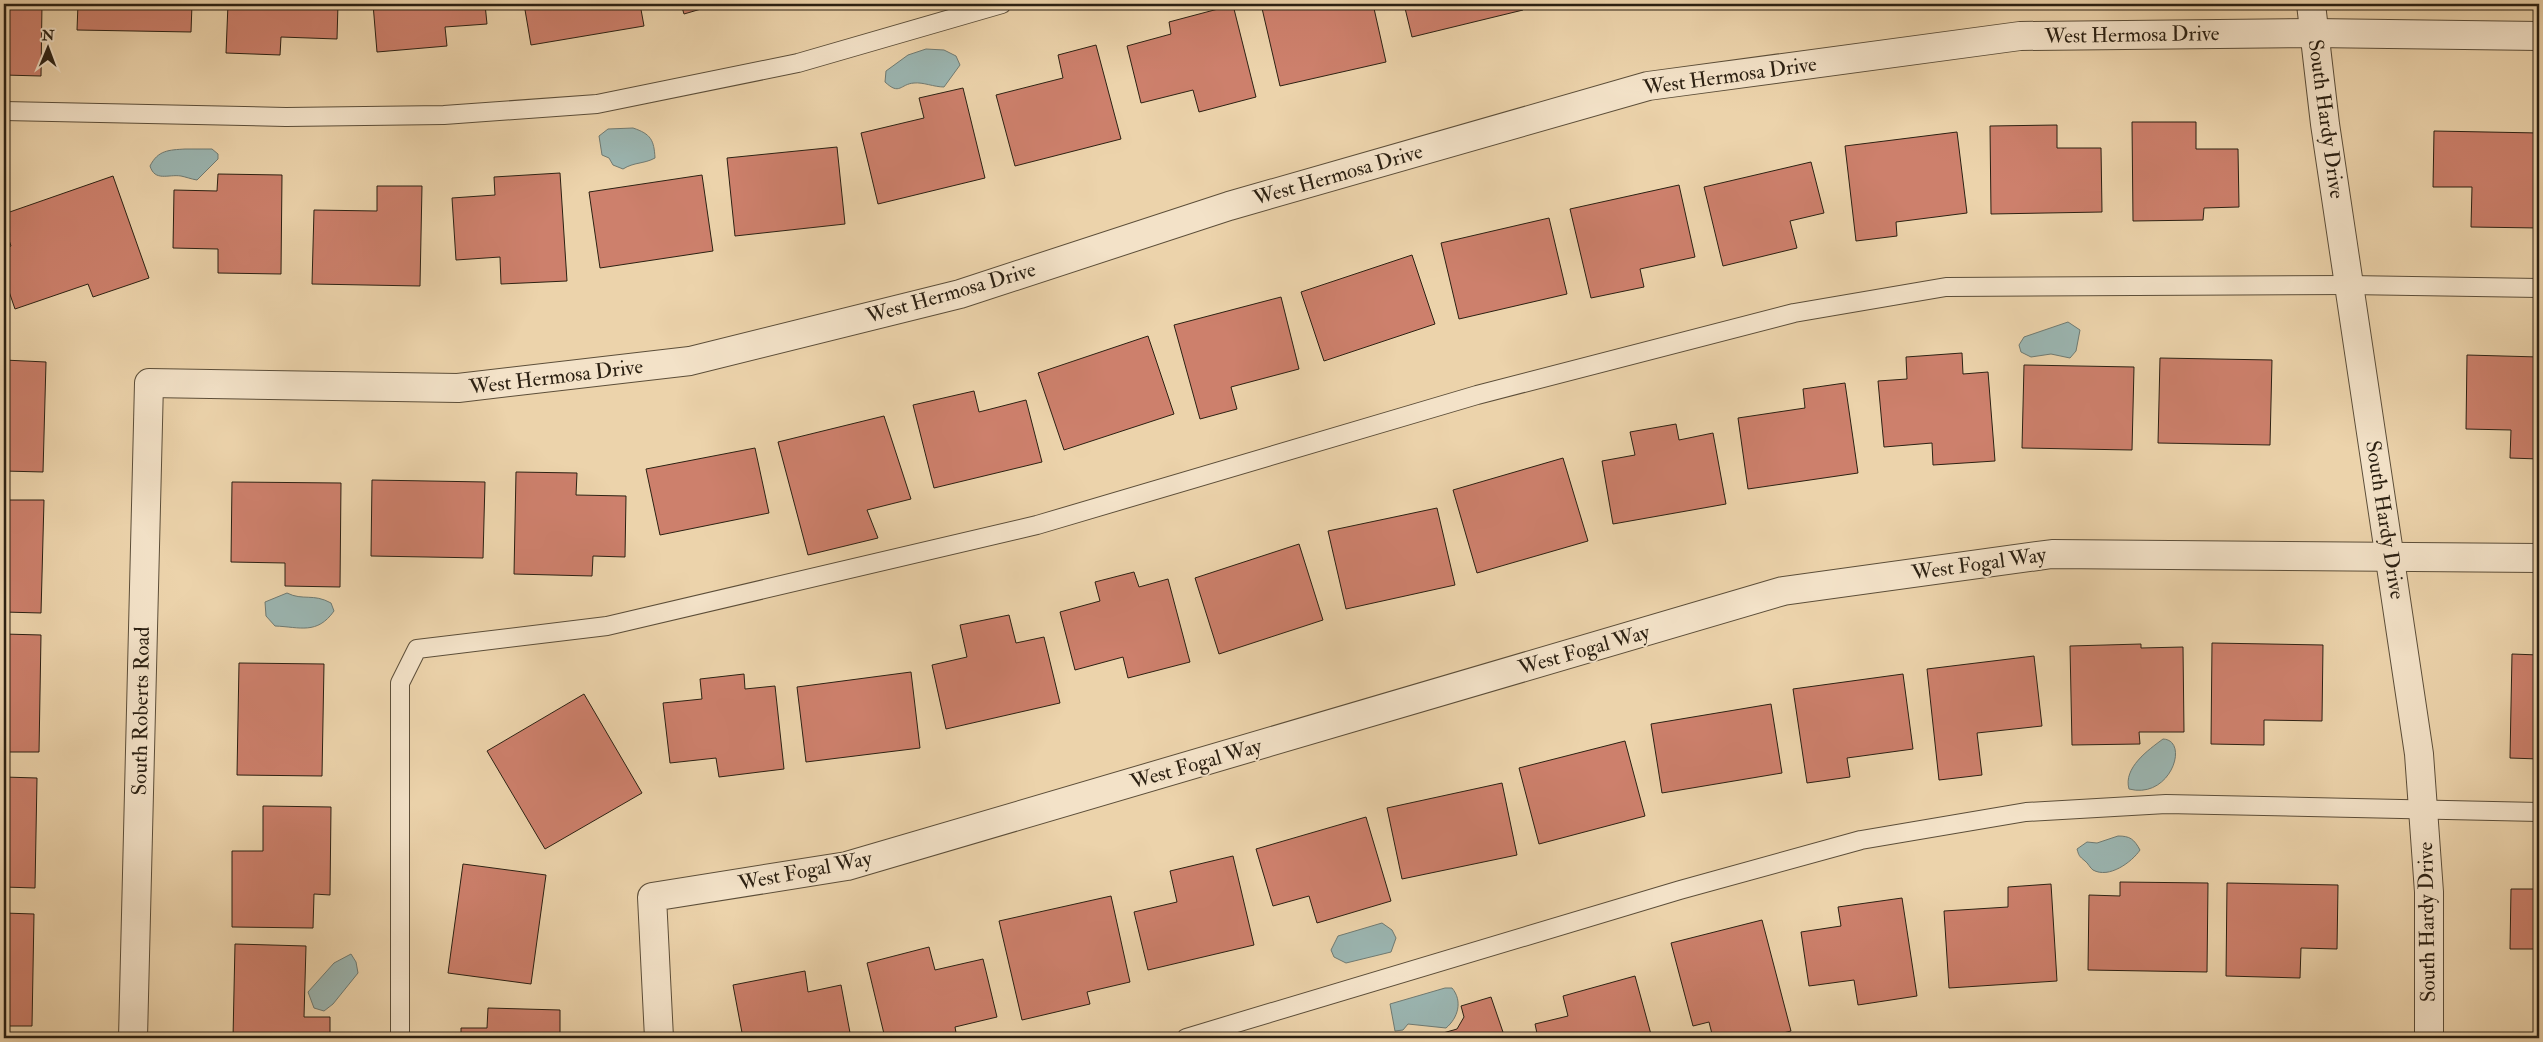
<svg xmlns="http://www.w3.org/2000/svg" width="2543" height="1042" font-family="'IM FELL Double Pica',serif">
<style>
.water{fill:#9bb6b2;stroke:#6f7a72}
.building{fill:#cd806c;stroke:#2c2113}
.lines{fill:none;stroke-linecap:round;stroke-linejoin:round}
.service-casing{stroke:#5c4e39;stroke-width:20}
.minor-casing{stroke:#5c4e39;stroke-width:30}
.tertiary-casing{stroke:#5c4e39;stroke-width:30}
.service{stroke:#f3e2c8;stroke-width:18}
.minor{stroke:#f3e2c8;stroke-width:28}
.tertiary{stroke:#f3e2c8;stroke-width:28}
.labels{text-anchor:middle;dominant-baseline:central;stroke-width:4;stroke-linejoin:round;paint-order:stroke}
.street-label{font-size:21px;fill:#2c2113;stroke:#f3e2c8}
</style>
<rect width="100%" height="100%" fill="#ecd3ab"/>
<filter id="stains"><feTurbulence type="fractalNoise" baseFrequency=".004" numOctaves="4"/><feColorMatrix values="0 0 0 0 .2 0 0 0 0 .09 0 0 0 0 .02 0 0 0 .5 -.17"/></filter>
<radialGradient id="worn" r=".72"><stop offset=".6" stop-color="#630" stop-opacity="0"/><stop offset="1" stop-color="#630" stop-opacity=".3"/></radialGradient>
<!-- water -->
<g class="water">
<path d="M926 49 944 50 956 56 960 65 944 87C934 87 923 82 914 83 900 84 900 96 885 82L886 71 908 55Z"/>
<path d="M633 128C651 134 654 140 655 158 644 164 634 162 623 169L613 165 609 158 602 155 599 136 608 129Z"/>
<path d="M185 149H212L218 154V159L197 180C191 179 186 177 181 176 168 174 155 182 150 166 158 150 169 150 185 149Z"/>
<polygon points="2068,322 2080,330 2076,351 2070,358 2051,354 2031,357 2021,352 2019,345 2024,337"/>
<path d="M287 593C303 601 313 593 331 603L334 611C317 635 300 627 275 626L266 616 265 602Z"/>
<path d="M2163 739C2190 740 2171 800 2129 789 2123 768 2148 750 2163 739Z"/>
<path d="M2118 836C2130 836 2134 839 2140 850 2132 862 2109 879 2093 870 2090 868 2088 863 2085 861 2079 856 2079 856 2077 849L2087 842 2097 843Z"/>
<polygon points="1382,923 1392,930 1396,938 1391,952 1346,963 1334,957 1331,950 1338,936"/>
<polygon points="351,954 356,962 358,973 333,1004 324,1011 314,1008 308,992 334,963"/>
<path d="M1445 988H1452C1463 1001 1458 1018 1446 1028L1408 1024 1403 1030 1395 1031 1390 1004Z"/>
</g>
<!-- building -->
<g class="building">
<polygon points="4,4 42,4 41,76 4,75"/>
<polygon points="78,4 192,4 191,32 77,30"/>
<polygon points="228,4 338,4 337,39 281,37 280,55 226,53"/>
<polygon points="373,4 485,4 487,24 445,27 447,46 377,52"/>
<polygon points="524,4 640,4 644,26 531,45"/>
<polygon points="681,4 718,4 684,14"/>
<polygon points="1261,4 1373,4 1386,62 1280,86"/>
<polygon points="1404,4 1521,4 1523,10 1412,37"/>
<polygon points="1233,5 1256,97 1199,112 1193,90 1141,103 1127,46 1171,34 1169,22"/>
<polygon points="1096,45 1121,139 1015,166 996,95 1063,78 1058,55"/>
<polygon points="963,88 985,178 878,204 861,133 924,118 919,98"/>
<polygon points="2132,122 2196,122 2196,149 2238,149 2239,207 2204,208 2203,220 2133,221"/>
<polygon points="2057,125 2057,148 2101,148 2102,212 1991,214 1990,126"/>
<polygon points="2434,131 2539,133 2539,228 2471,227 2472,187 2433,187"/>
<polygon points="1957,132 1967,213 1896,222 1897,236 1856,241 1845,146"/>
<polygon points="837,147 845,224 735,236 727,158"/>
<polygon points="1811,162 1824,213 1790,221 1797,248 1723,266 1704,187"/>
<polygon points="560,173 567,281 501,284 500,257 456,260 452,198 495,195 494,177"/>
<polygon points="218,174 282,175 281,274 218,273 218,249 173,248 174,190 217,191"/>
<polygon points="702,175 713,251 600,268 589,192"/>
<polygon points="113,176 149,278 93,297 88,284 15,309 4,277 4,249 11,246 4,225 4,214"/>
<polygon points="1679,185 1695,257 1640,269 1644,287 1591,298 1570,209"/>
<polygon points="377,186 422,186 420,286 312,284 314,210 377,211"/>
<polygon points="1549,218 1567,294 1459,319 1441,243"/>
<polygon points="1412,255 1435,324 1324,361 1301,292"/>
<polygon points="1281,297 1299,369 1231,387 1237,409 1200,419 1174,325"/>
<polygon points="1148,336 1174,414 1064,450 1038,373"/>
<polygon points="1962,353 1963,374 1988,372 1995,461 1933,465 1932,443 1884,447 1878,381 1907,379 1906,357"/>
<polygon points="2467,355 2539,357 2539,459 2510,458 2511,430 2466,429"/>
<polygon points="2160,358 2272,360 2270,445 2158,443"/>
<polygon points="4,360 46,362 43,472 4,471"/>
<polygon points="2024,365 2134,367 2132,450 2022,448"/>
<polygon points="1845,383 1858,473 1748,489 1738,418 1805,408 1803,389"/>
<polygon points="974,391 979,412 1026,400 1042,462 934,488 913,405"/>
<polygon points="884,416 911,499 867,510 878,538 808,555 778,442"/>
<polygon points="1676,424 1679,440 1713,433 1726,504 1613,524 1602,461 1635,455 1630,432"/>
<polygon points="755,448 769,513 660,535 646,469"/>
<polygon points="1563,458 1588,541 1477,573 1453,490"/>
<polygon points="516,472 577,473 576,495 626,496 625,557 593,556 592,576 514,574"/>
<polygon points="372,480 485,482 483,558 371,556"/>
<polygon points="232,482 341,483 340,587 285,586 285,563 231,562"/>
<polygon points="4,500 44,500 41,613 4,612"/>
<polygon points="1437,508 1455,585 1346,609 1328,531"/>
<polygon points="1299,544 1323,620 1219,654 1195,578"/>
<polygon points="1134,572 1139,587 1168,579 1190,662 1128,678 1123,657 1075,670 1060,612 1100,601 1095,582"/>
<polygon points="1009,615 1016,643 1044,637 1060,703 946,729 932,665 967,657 960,625"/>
<polygon points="4,634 41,635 39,752 4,752"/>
<polygon points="2212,643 2323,645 2322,721 2264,720 2264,745 2211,744"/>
<polygon points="2141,644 2141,648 2183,647 2184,732 2139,732 2140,744 2072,745 2070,646"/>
<polygon points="2512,654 2539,655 2539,759 2510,758"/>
<polygon points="2034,656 2042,726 1977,733 1982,775 1939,780 1927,669"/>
<polygon points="239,663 324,664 322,776 237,775"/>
<polygon points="911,672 920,748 806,762 797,687"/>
<polygon points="744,674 745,689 775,686 784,769 719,777 716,758 670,763 663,703 702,699 700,679"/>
<polygon points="1903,674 1913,749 1847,758 1850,777 1807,783 1793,689"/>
<polygon points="584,694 642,793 545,849 487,751"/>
<polygon points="1771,704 1782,773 1662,793 1651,724"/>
<polygon points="1625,741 1645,816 1539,844 1519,768"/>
<polygon points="4,777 37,778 35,888 4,887"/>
<polygon points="1502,783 1517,855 1402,879 1387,808"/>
<polygon points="263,806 331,807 330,895 314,894 313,928 232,927 232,851 263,851"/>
<polygon points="1366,817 1391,901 1317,923 1309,896 1273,906 1256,849"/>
<polygon points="1233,856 1254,945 1148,970 1134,912 1177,902 1170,871"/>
<polygon points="463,864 546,875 531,984 448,973"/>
<polygon points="2120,882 2208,883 2207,972 2088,970 2089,895 2120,896"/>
<polygon points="2227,883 2338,885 2337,949 2301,948 2300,978 2226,976"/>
<polygon points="2051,884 2057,981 1949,988 1944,911 2008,907 2008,887"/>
<polygon points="2511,889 2539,889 2539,949 2510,949"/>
<polygon points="1111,896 1130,982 1087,992 1090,1004 1022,1020 999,921"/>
<polygon points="1902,898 1917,996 1858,1005 1854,980 1809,986 1801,932 1841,926 1838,907"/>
<polygon points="4,913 34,914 32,1026 4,1026"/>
<polygon points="1762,920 1791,1031 1764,1038 1713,1038 1709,1022 1693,1026 1671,943"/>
<polygon points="235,944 306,946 304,1017 330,1017 330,1038 233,1038"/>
<polygon points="929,947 935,970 983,959 997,1017 955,1027 957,1038 885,1038 867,963"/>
<polygon points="805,971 808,992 841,985 851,1038 743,1038 733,985"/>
<polygon points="1635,976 1652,1038 1538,1038 1535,1024 1568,1016 1563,996"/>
<polygon points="1491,997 1505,1038 1437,1038 1436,1035 1457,1029 1464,1017 1461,1006"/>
<polygon points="488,1008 560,1010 560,1038 461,1038 461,1028 487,1028"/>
</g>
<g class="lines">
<defs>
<g id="service">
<polyline points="4,111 286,117 444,115 597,104 798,63 1002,4"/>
<polyline points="400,1038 400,683 417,649 607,626 1037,525 1477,395 1794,313 1946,287 2349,285 2539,288"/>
<polyline points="1186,1038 1680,890 1861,840 2026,812 2166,804 2539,812"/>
</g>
<g id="minor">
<polyline points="133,1038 149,383 458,388 690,361 960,294 1229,206 1648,86 2020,36 2314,33 2539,36"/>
<polyline points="659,1038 652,897 847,866 1783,591 2052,554 2539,558"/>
</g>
<polyline id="tertiary" points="2311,4 2325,124 2419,754 2429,892 2429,1038"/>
</defs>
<!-- service casing -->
<use href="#service" class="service-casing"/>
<!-- minor casing -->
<use href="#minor" class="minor-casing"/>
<!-- tertiary casing -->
<use href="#tertiary" class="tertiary-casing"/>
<!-- service -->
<use href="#service" class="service"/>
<!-- minor -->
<use href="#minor" class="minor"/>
<!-- tertiary -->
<use href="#tertiary" class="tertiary"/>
</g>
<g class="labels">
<!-- street labels -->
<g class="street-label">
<text transform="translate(2132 35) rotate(-1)">West Hermosa Drive</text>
<text transform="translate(1730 76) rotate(-8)">West Hermosa Drive</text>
<text transform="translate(2326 119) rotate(82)">South Hardy Drive</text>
<text transform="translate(1338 175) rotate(-16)">West Hermosa Drive</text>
<text transform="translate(951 293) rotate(-16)">West Hermosa Drive</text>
<text transform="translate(556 377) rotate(-7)">West Hermosa Drive</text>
<text transform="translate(2385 520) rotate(81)">South Hardy Drive</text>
<text transform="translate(1979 564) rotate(-8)">West Fogal Way</text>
<text transform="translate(1584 650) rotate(-16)">West Fogal Way</text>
<text transform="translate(141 711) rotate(-89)">South Roberts Road</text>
<text transform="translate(1196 764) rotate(-16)">West Fogal Way</text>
<text transform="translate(805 871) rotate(-11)">West Fogal Way</text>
<text transform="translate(2427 922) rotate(-91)">South Hardy Drive</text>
</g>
</g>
<!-- margin -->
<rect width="2543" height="1042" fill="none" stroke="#ecd3ab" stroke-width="20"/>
<rect x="5" y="5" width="2533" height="1032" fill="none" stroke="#2c2113" stroke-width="2.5"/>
<rect x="10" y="10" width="2523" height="1022" fill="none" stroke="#2c2113"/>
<!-- north arrow -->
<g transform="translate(48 48) rotate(1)" stroke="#f3e2c8" stroke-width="4" paint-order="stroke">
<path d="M0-4L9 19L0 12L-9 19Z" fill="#2c2113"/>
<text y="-8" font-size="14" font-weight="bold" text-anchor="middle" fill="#2c2113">N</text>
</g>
<rect width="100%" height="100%" filter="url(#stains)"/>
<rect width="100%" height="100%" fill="url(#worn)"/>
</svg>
